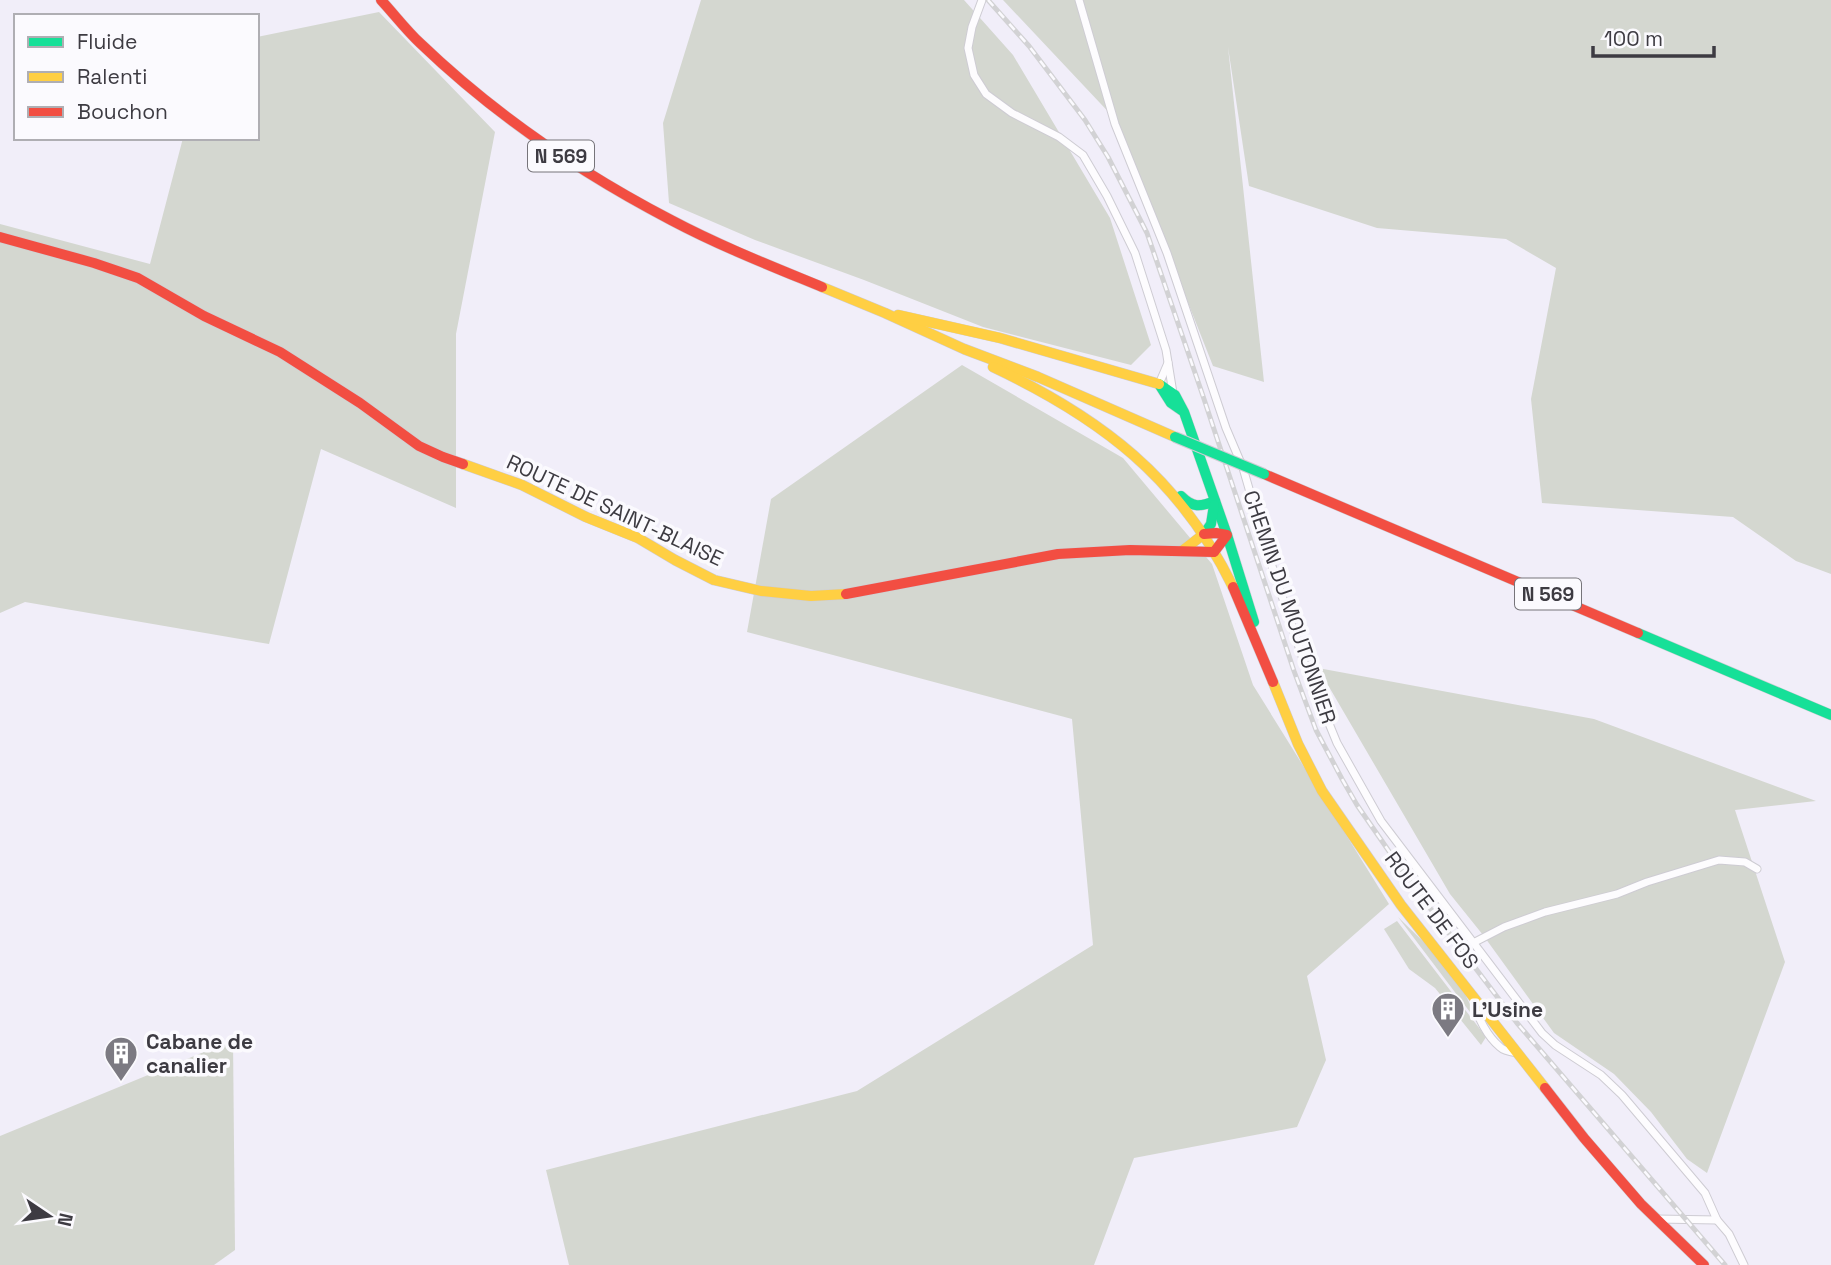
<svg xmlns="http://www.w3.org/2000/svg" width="1831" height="1265" font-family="'Space Grotesk',sans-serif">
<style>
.green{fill:#d4d7d0}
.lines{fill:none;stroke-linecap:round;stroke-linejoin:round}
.street-casing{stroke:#ceccd3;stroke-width:9}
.fast-casing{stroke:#ceccd3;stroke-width:11}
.slow-casing{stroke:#ceccd3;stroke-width:11}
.jam-casing{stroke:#ceccd3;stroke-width:11}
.street{stroke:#fdfcfe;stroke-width:7}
.fast{stroke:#16e098;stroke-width:10}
.slow{stroke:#ffcf43;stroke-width:10}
.jam{stroke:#f24e42;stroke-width:10}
.rail-casing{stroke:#d2d2d4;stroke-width:5}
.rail{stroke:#fbfafe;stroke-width:2.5;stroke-dasharray:8;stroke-linecap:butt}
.fast-bridge-casing{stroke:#ceccd3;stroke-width:12;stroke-linecap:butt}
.fast-bridge{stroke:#16e098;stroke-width:10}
.labels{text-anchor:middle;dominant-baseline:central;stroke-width:7;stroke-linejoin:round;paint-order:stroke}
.shield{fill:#fbfafe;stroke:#76747a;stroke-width:2}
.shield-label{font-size:19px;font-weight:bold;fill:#3d3b42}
.street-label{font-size:21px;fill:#3d3b42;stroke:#fbfafe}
.poi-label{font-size:21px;font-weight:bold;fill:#3d3b42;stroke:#fbfafe;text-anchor:start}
</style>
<rect width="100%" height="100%" fill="#f1eef9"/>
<!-- green -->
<g class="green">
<polygon points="701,0 964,0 1013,55 1110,218 1151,345 1131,365 983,327 864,280 755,240 669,203 663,123"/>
<polygon points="1003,0 1831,0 1831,574 1796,561 1733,517 1542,503 1531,399 1556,268 1506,239 1377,228 1249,186 1228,47 1264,382 1213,366 1116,120"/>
<polygon points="379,12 495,132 456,334 456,508 321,449 269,644 25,602 0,613 0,224 150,264 183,138 257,138 257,37"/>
<polygon points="962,365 1123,458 1212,564 1253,685 1389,904 1307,976 1326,1060 1297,1127 1134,1158 1094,1265 569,1265 546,1170 857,1091 1093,945 1072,719 747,632 771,499"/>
<polygon points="1318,668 1594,719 1816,801 1735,810 1785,962 1707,1173 1687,1159 1651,1112 1614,1074 1554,1033 1483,935 1450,894"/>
<path d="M1398 917C1428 946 1464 979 1476 1020Z"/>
<polygon points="1397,921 1486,1037 1481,1045 1435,988 1409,969 1384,929"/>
<polygon points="233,1040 235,1250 214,1265 0,1265 0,1136"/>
</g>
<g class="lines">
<defs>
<g id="street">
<polyline points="982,0 972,27 968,48 974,75 986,94 1012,113 1059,137 1083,155 1107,196 1135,253 1166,350 1173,393"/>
<polyline points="1079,0 1115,124 1167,253 1226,428 1243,468 1267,551 1305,665 1337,743 1381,821 1542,1033 1555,1045 1601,1075 1622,1095 1705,1193 1717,1220 1729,1234 1744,1265"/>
<polyline points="1159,384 1168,363"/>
<polyline points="1473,943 1504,927 1545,912 1617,894 1647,882 1719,860 1745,862 1757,869"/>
<path d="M1476 1001C1475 1016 1489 1038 1500 1047 1504 1051 1511 1052 1517 1053"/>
<polyline points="1657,1219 1717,1220"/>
</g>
<g id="fast">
<polyline points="1184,412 1171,403 1159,384 1175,395 1184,412 1227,535 1254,622"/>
<path d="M1181 496C1193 508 1200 507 1215 501"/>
<polyline points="1204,534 1211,524 1214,505"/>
<polyline points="1638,633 1831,715"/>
</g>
<g id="slow">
<polyline points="822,287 885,313 964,349 1038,377 1175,437"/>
<polyline points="898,315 1000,338 1159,384"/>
<path d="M993 367C1101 418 1180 478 1233 587"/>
<polyline points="463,464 522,485 586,517 638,538 675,560 714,580 761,591 811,596 846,594"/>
<polyline points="1182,551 1204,534"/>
<polyline points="1273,682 1298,744 1322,791 1401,905 1545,1088"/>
</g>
<g id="jam">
<path d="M381 0C394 14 406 30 420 43 496 116 579 172 671 220 720 246 771 266 822 287"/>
<polyline points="0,237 94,263 138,278 204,316 280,352 360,403 419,446 443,457 463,464"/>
<polyline points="1264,474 1638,633"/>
<polyline points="1204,534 1216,533 1227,535 1214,552"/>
<polyline points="1233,587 1273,682"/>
<polyline points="846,594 1058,554 1130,550 1214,552"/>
<polyline points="1545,1088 1584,1138 1641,1204 1704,1265"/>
</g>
</defs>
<!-- street casing -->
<use href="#street" class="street-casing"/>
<!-- fast casing -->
<use href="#fast" class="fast-casing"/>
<!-- slow casing -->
<use href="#slow" class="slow-casing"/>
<!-- jam casing -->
<use href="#jam" class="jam-casing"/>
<!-- street -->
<use href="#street" class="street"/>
<!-- fast -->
<use href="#fast" class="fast"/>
<!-- slow -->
<use href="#slow" class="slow"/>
<!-- jam -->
<use href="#jam" class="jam"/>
<defs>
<polyline id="rail" points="988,0 1029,46 1085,120 1108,157 1147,233 1203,396 1294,671 1316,730 1342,779 1357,805 1411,883 1517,1023 1725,1265"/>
</defs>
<!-- rail casing -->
<use href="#rail" class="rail-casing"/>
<!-- rail -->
<use href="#rail" class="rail"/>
<defs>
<polyline id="fast-bridge" points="1175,437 1264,474"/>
</defs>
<!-- fast-bridge casing -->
<use href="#fast-bridge" class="fast-bridge-casing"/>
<!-- fast-bridge -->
<use href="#fast-bridge" class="fast-bridge"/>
</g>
<!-- icons -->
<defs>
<symbol id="building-pin" viewBox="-11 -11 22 30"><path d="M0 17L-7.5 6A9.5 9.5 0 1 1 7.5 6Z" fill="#7c7a82" stroke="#fbfafe"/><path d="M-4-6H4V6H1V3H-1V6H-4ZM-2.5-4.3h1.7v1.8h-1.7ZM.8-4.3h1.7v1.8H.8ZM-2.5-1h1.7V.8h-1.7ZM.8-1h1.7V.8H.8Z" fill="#fff"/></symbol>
</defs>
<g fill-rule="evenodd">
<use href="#building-pin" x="1429" y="990" width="38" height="52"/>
<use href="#building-pin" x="102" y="1034" width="38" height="52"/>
</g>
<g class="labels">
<!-- shield labels -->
<g class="shield">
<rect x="528" y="140.5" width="66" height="31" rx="5"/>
<rect x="1515" y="578.5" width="66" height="31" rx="5"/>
</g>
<g class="shield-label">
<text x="561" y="156">N 569</text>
<text x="1548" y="594">N 569</text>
</g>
<!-- street labels -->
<g class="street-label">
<text transform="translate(615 510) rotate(25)">ROUTE DE SAINT-BLAISE</text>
<text transform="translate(1290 607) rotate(71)">CHEMIN DU MOUTONNIER</text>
<text transform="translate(1432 910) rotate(53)">ROUTE DE FOS</text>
</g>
<!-- poi labels -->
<g class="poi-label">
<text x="1472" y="1009">L'Usine</text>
<text x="146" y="1041">Cabane de<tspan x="146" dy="24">canalier</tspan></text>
</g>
</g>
<!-- legend -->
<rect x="14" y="14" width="245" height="126" fill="#fbfafe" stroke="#afaeb3" stroke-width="2"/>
<rect x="28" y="37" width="35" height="10" fill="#16e098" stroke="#afaeb3" stroke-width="2"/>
<text x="77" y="49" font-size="21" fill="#3d3b42">Fluide</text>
<rect x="28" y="72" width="35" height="10" fill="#ffcf43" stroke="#afaeb3" stroke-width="2"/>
<text x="77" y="84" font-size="21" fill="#3d3b42">Ralenti</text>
<rect x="28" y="107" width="35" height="10" fill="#f24e42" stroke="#afaeb3" stroke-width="2"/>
<text x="77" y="119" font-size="21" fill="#3d3b42">Bouchon</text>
<!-- north arrow -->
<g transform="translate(49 1216) rotate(103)" stroke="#fbfafe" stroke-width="5" paint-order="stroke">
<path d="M0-5L12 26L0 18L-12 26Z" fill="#3d3b42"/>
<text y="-10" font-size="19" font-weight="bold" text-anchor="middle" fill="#3d3b42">N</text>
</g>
<!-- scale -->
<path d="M1593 46v10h121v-10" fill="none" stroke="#3d3b42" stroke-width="3.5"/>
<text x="1604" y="46" font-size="21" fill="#3d3b42" stroke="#fbfafe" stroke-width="5" paint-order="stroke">100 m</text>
</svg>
